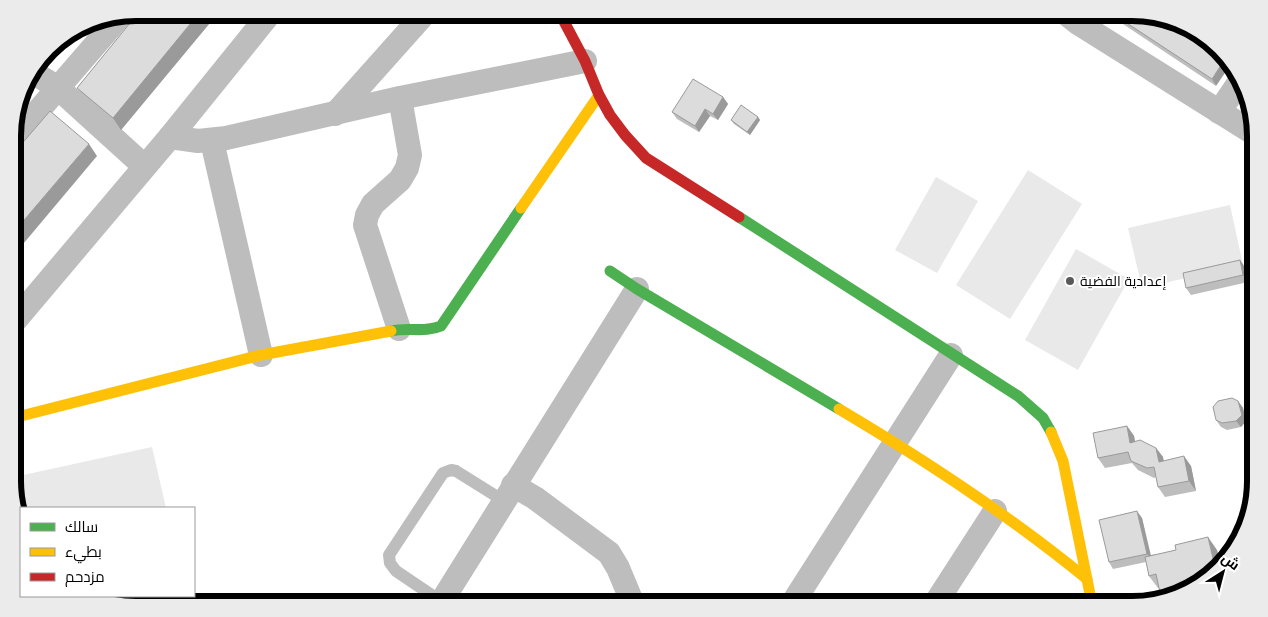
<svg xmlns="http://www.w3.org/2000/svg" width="1268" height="617" font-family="'Fira Sans',Cairo,sans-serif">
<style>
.green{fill:#e9e9e9}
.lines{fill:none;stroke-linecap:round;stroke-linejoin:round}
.lane{stroke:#bdbdbd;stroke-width:12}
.street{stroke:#bdbdbd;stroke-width:24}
.fast{stroke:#4caf50;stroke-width:11}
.slow{stroke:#ffc107;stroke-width:11}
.jam{stroke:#c62828;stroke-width:11}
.wall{fill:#bdbdbd}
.shaded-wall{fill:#9a9a9a}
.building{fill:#dcdcdc;stroke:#9a9a9a}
.poi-dot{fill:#595959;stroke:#fff;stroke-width:2}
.labels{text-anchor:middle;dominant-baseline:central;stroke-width:4;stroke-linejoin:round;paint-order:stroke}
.poi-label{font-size:14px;fill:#000;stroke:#fff;text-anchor:start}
.rim{fill:none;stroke:#000;stroke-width:6}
</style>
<rect width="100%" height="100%" fill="#fff"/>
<!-- green -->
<g class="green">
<polygon points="1028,170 1082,204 1010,319 956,285"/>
<polygon points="936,177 978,201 937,273 895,250"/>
<polygon points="1230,205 1243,265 1142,288 1128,228"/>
<polygon points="1076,249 1129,279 1078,370 1025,340"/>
<polygon points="152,447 166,508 21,508 21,516 14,497 14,477"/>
</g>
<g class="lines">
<!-- lane -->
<polyline class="lane" points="442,602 396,571 390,563 389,555 443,473 451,470 456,471 504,501"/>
<!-- street -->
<g class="street">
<polyline points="1064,12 1078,23 1255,134"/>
<polyline points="32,72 57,87 144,166"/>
<polyline points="1219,112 1240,81"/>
<polyline points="335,114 426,12"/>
<polyline points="170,137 198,141 226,138 400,98 585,61"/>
<polyline points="13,140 120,16"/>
<polyline points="212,141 261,355"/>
<polyline points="13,323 170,137 271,12"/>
<polyline points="399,329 365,225 367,215 373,204 400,180 407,168 410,155 400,98"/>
<polyline points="513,485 535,498 609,553 618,568 633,604"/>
<polyline points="440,604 637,289"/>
<polyline points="792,604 951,355"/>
<polyline points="935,604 995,511"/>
</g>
<!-- fast -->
<g class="fast">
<polyline points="739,217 1018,396 1043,418 1051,432"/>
<polyline points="610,271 637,289 839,409"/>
<path d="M391 331C408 327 425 333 441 326L521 208"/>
</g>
<!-- slow -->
<g class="slow">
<polyline points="521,208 599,95"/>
<path d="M839 409C925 460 1010 516 1087 579"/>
<polyline points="13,418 261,355 391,331"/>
<polyline points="1051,432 1063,461 1092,604"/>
</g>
<!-- jam -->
<polyline class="jam" points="559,12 585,61 599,95 610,115 625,135 646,158 739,217"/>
</g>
<!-- wall -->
<g class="wall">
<polygon points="139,12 219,12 121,130 85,101 77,88"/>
<polygon points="1105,12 1132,12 1186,25 1216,86"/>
<polygon points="723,97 728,104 718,120 710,116 699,132 677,119 672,112"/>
<polygon points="758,117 760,120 750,135 734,124 731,120"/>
<polygon points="1245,267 1248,282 1191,295 1186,288"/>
<polygon points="1238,401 1243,408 1246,421 1241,427 1227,430 1221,427 1216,420"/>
<polygon points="1127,426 1134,436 1135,441 1156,448 1163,457 1163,461 1191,466 1196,491 1165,497 1158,487 1156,477 1154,478 1138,470 1132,463 1105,468 1098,458"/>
<polygon points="1142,518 1150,555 1217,550 1220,562 1200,584 1158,588 1149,576 1146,562 1113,569 1109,562"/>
</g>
<!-- shaded-wall -->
<g class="shaded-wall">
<polygon points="200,12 219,12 121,130 113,118"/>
<polygon points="1225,59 1231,64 1216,86 1212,79"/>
<polygon points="723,97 728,104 718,120 713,114"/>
<polygon points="705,109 710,116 699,132 695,126"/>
<polygon points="758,117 760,120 750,135 747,132"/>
<polygon points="89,144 97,156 13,256 13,233"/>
<polygon points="1240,260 1245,267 1248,282 1243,275"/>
<polygon points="1238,401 1243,408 1246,421 1241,427 1236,421"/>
<polygon points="1127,426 1134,436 1137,453 1130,443"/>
<polygon points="1156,448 1163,457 1166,471 1159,462"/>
<polygon points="1184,456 1191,466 1196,491 1189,481"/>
<polygon points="1137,511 1142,518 1152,560 1147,554"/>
<polygon points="1208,537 1217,550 1220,562 1215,567"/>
</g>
<!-- building -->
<g class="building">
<polygon points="139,12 200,12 113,118 77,88"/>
<polygon points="1110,12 1132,12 1186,25 1225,59 1212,79"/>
<polygon points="693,79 723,97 713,114 705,109 695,126 672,112"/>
<polygon points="741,105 758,117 747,132 731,120"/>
<polygon points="50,111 89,144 13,233 13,154"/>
<polygon points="1240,260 1243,275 1186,288 1183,273"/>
<polygon points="1232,398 1238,401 1242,415 1236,421 1222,423 1216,420 1213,407 1218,401"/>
<polygon points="1127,426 1130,443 1140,440 1156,448 1159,462 1184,456 1189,481 1158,487 1154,467 1147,468 1131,461 1128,452 1098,458 1093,433"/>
<polygon points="1137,511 1147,554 1109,562 1099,520"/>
<polygon points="1208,537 1215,567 1200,584 1161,597 1156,574 1149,576 1145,557 1176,550 1175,545"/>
</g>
<!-- markers -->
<circle class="poi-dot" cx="1070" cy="281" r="5"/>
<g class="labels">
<!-- poi labels -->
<g class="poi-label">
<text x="1080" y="281">إعدادية الفضية</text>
</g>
</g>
<!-- crop -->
<path d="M0 0H1268V617H0ZM136 21H1132A115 115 0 0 1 1247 136V481A115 115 0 0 1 1132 596H136A115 115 0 0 1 21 481V136A115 115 0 0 1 136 21Z" fill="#ebebeb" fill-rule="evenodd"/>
<path class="rim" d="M136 21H1132A115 115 0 0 1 1247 136V481A115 115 0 0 1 1132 596H136A115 115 0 0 1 21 481V136A115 115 0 0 1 136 21Z"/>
<!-- legend -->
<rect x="20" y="507" width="175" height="90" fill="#ffffff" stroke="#999999"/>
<rect x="30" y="523" width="25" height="8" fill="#4caf50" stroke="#999999"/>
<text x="65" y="532" font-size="15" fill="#000000">سالك</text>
<rect x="30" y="548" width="25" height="8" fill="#ffc107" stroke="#999999"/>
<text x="65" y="557" font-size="15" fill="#000000">بطيء</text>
<rect x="30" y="573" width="25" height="8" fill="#c62828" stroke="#999999"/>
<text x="65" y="582" font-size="15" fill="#000000">مزدحم</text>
<!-- north arrow -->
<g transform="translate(1223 572) rotate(36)" stroke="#ffffff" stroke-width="4" paint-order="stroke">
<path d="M0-4L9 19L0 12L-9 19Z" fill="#000000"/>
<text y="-8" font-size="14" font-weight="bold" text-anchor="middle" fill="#000000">ش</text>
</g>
</svg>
